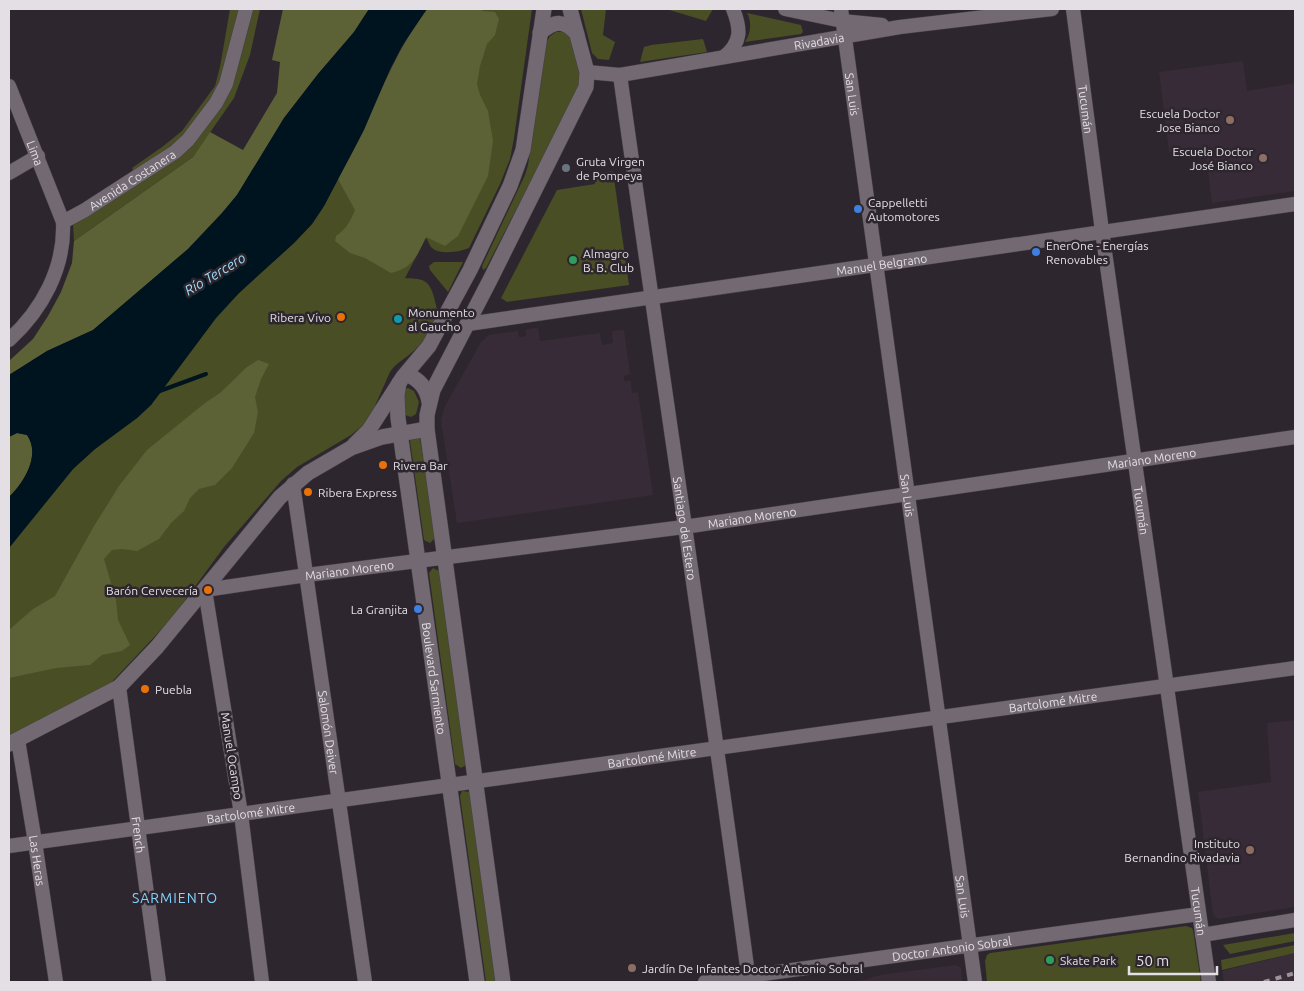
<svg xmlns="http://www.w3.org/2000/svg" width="1304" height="991" font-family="Ubuntu,sans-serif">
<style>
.built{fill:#392d3a}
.education{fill:#382b38}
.green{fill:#494e25}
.forest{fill:#5c6236}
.water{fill:#00141f}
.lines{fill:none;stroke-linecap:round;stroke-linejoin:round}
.stream{stroke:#00141f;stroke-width:4}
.street-casing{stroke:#474147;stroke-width:15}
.secondary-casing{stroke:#474147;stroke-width:16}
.street{stroke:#726972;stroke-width:14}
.secondary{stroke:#726972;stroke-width:15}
.rail{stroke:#9b959b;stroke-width:4;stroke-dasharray:6 6;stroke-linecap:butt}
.education-dot{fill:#8d6e63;stroke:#2d262e;stroke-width:2}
.worship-dot{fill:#6b7280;stroke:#2d262e;stroke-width:2}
.shop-dot{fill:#3f7fe0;stroke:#2d262e;stroke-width:2}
.leisure-dot{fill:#2e9e5b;stroke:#2d262e;stroke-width:2}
.food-dot{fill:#e8710a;stroke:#2d262e;stroke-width:2}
.culture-dot{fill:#0f9aa8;stroke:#2d262e;stroke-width:2}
.labels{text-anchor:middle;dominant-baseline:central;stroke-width:5;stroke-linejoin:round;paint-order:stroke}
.street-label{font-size:12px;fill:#e4dfe4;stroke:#2d262e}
.poi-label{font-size:12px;fill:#e4dfe4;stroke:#2d262e;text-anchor:start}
.water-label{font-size:14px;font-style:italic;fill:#9eddfa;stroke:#2d262e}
.neighbourhood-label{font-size:14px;letter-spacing:1px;fill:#83d2ff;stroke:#2d262e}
</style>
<rect width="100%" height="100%" fill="#2d262e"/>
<!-- built -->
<polygon class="built" points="1295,953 1295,982 1224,982 1222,971"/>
<!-- education -->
<g class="education">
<polygon points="1243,61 1247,91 1295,83 1295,191 1212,203 1205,148 1169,152 1159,72"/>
<polygon points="538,328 540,341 600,333 602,345 613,343 612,331 624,330 630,374 624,376 624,381 631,381 632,393 638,392 653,495 457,523 442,427 441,420 445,406 481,342 489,335 518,331 519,337 526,336 526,329"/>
<polygon points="1295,720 1295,907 1218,919 1213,914 1198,792 1271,782 1267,723"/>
<polygon points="956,965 961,968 962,982 857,982 880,975"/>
</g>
<!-- green -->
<g class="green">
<polygon points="230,9 241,9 220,87 186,133 175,143 134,172 132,168 162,147 182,131 215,86 220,67"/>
<polygon points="253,9 260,9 250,55 234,98 193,157 74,241 73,225 171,161 235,77"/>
<path d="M427 9H532L514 138 510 159 500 184 469 248C460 252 440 255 432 248 429 245 428 240 426 238L405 278C421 279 429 278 434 297 435 302 437 307 437 312 436 326 421 346 410 354 403 360 395 364 390 372L374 408 363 425 351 435 297 467 281 481 224 547 172 618 109 685 9 737V548L73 469 95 449 137 418 151 405 216 318 239 293 294 243 312 224 324 206Z"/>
<polygon points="581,9 606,9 603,35 615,42 609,60 598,59 592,53"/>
<polygon points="666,9 713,9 706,21"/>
<path d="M747 13 801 25 803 32 801 34 745 42C751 33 752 22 747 13Z"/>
<path d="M556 32H563L571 37C576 56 582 70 578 90L486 268 483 270 482 266 525 175 528 165 546 43 550 36Z"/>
<polygon points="703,39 707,52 640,62 644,47 651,45"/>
<polygon points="613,171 629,285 507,302 501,298 557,190 595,184 594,174"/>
<polygon points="434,262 463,262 448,292 430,270 429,266"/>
<polygon points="408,388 414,391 419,402 416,414 411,417 405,415 404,389"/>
<polygon points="420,438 435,538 430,543 424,540 410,441 411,439"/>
<polygon points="433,568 439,571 466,765 461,768 455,764 429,573"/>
<polygon points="462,791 470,792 497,982 486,982 460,796"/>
<polygon points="1186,926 1192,928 1193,930 1201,982 987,982 985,961 987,955 990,953"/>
<polygon points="1295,933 1295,941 1230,954 1223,945"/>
<polygon points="1295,945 1295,953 1222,970 1221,960"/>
</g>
<!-- forest -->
<g class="forest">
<polygon points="283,9 369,9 354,32 318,74 284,118 237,195 222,213 188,249 93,330 47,351 9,375 9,361 33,339 48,316 61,292 72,263 74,241 193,157 210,132 243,150 277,93 280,62 272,60"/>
<path d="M427 9H481L483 11 495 12 499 19 495 35 487 44 480 66 477 84 480 95 488 111 493 141 488 176 458 236 445 246 426 237C416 257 414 267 391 273L365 258 350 253 335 241 336 236C346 230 351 220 355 210L338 179C347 162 357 146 364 128 383 86 399 46 427 9Z"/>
<polygon points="258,360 269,364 261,379 255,397 258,412 254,433 232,468 215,485 199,489 190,498 184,511 171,523 159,539 137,551 122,549 112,550 104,559 116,600 118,620 130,645 122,651 102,655 90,665 56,668 9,678 9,630 33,609 55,596 94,526 119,486 147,450 205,403 220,393 247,367"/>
<path d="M17 433 27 435C41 455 24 482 9 497V437Z"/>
</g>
<!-- water -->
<path class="water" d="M369 9H427L402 46 390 69 364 130 324 206 312 224 294 243 239 293 216 318 151 405 137 418 95 449 73 469 9 548V497C24 483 41 455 27 435L17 433 9 437V375L47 351 93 330 188 249 222 213 237 195 284 118 318 74 354 32Z"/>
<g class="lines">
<!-- stream -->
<polyline class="stream" points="157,392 206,374"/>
<defs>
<g id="street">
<polyline points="785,9 842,21 882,25"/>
<path id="s1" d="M841 9 975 982"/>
<path id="s2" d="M1073 9 1102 231 1209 982"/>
<path d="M724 57C742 42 741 29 733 9"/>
<path id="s3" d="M587 72 620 75 900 27 1052 9"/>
<path id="s4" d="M620 75C662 377 709 679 749 982"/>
<path id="s5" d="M9 86 63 222"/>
<polyline points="9,173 38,156"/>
<path id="s6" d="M468 324 1295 204"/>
<path id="s7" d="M9 340C42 310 65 268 63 222L85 210 175 152 188 140 216 103 226 84 246 9"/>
<path id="s8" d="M293 484 365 982"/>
<path id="s9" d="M119 687 159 982"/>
<path id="s10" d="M18 740 35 842 56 982"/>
<path id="s11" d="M9 846 1295 668"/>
<polyline points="1202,935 1295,920"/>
<path id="s12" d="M262 982 241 814 205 590 307 575 684 527 1295 437"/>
<path id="s13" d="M705 982 1199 914"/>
</g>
<g id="secondary">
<path d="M540 33C555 20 564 20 577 34"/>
<path d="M406 374C419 379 427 388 429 402"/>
<path id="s14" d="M399 383 397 395 398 418 477 982"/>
<polyline points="354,445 369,430 403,377 429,346 470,270 510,186 523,150 544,9"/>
<polyline points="9,744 119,687 157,647 280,497 308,473 351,448 382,437 427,429"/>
<polyline points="503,982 427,429 427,415 433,390 490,280 586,87 587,72 570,9"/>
</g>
</defs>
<!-- street casing -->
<use href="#street" class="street-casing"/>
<!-- secondary casing -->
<use href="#secondary" class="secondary-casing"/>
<!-- street -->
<use href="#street" class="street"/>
<!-- secondary -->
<use href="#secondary" class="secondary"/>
<!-- rail -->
<g class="rail">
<polyline points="1264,982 1295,973"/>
<polyline points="1294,982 1295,982"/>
</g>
</g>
<!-- markers -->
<g class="education-dot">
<circle cx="1230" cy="120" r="5"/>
<circle cx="1263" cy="158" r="5"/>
<circle cx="1250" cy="850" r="5"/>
<circle cx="632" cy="968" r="5"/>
</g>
<circle class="worship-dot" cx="566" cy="168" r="5"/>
<g class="shop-dot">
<circle cx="858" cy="209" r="5"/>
<circle cx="1036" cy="252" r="5"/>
<circle cx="418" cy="609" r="5"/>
</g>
<g class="leisure-dot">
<circle cx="573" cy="260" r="5"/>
<circle cx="1050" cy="960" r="5"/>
</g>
<g class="food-dot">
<circle cx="341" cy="317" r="5"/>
<circle cx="383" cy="465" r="5"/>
<circle cx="308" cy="492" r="5"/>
<circle cx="208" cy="590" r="5"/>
<circle cx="145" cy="689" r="5"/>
</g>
<circle class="culture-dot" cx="398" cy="319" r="5"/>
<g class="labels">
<!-- street labels -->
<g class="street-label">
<text stroke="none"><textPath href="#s3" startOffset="235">Rivadavia</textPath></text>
<text stroke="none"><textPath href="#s1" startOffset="86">San Luis</textPath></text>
<text stroke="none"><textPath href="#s2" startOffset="101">Tucumán</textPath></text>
<text stroke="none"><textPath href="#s5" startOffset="72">Lima</textPath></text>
<text stroke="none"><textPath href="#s7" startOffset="215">Avenida Costanera</textPath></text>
<text stroke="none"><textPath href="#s6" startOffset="418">Manuel Belgrano</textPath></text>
<text stroke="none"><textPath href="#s12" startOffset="1352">Mariano Moreno</textPath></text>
<text stroke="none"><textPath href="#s1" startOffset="491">San Luis</textPath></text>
<text stroke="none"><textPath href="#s2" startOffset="506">Tucumán</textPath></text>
<text stroke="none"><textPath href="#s12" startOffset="948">Mariano Moreno</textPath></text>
<text stroke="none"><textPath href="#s4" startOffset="458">Santiago del Estero</textPath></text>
<text stroke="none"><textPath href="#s12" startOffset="542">Mariano Moreno</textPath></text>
<text stroke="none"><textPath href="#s14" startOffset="298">Boulevard Sarmiento</textPath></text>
<text stroke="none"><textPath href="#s11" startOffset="1054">Bartolomé Mitre</textPath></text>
<text stroke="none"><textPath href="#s8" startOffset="251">Salomón Deiver</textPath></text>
<text transform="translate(232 756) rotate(81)">Manuel Ocampo</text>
<text stroke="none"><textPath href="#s11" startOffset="649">Bartolomé Mitre</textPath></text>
<text stroke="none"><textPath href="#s11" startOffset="244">Bartolomé Mitre</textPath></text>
<text stroke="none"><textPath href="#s9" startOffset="149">French</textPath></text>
<text stroke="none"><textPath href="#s10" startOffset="122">Las Heras</textPath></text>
<text stroke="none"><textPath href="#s1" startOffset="896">San Luis</textPath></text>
<text stroke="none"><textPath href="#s2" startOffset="911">Tucumán</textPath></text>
<text stroke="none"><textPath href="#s13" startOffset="249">Doctor Antonio Sobral</textPath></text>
</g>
<!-- poi labels -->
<g class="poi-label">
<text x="1220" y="113" text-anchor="end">Escuela Doctor<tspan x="1220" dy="14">Jose Bianco</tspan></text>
<text x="1253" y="151" text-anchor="end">Escuela Doctor<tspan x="1253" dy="14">José Bianco</tspan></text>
<text x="576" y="161">Gruta Virgen<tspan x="576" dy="14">de Pompeya</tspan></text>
<text x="868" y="202">Cappelletti<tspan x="868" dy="14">Automotores</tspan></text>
<text x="1046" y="245">EnerOne - Energías<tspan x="1046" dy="14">Renovables</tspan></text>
<text x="583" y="253">Almagro<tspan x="583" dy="14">B. B. Club</tspan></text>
<text x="408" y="312">Monumento<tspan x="408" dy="14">al Gaucho</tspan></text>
<text x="331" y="317" text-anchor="end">Ribera Vivo</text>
<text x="393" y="465">Rivera Bar</text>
<text x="318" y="492">Ribera Express</text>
<text x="198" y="590" text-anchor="end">Barón Cervecería</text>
<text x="408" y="609" text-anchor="end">La Granjita</text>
<text x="155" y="689">Puebla</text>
<text x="1240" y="843" text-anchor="end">Instituto<tspan x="1240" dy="14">Bernandino Rivadavia</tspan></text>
<text x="1060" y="960">Skate Park</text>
<text x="642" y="968">Jardín De Infantes Doctor Antonio Sobral</text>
</g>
<!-- water labels -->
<g class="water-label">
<text transform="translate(215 274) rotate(-31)">Río Tercero</text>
</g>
<!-- neighbourhood labels -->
<g class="neighbourhood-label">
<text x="175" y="898">SARMIENTO</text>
</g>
</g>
<!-- border -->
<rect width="1304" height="991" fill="none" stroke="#e4dfe4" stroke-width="20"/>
<!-- scale -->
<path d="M1129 966v8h88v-8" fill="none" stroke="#e4dfe4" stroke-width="2.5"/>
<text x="1136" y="966" font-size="15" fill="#e4dfe4" stroke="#2d262e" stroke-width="4" paint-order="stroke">50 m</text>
</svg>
